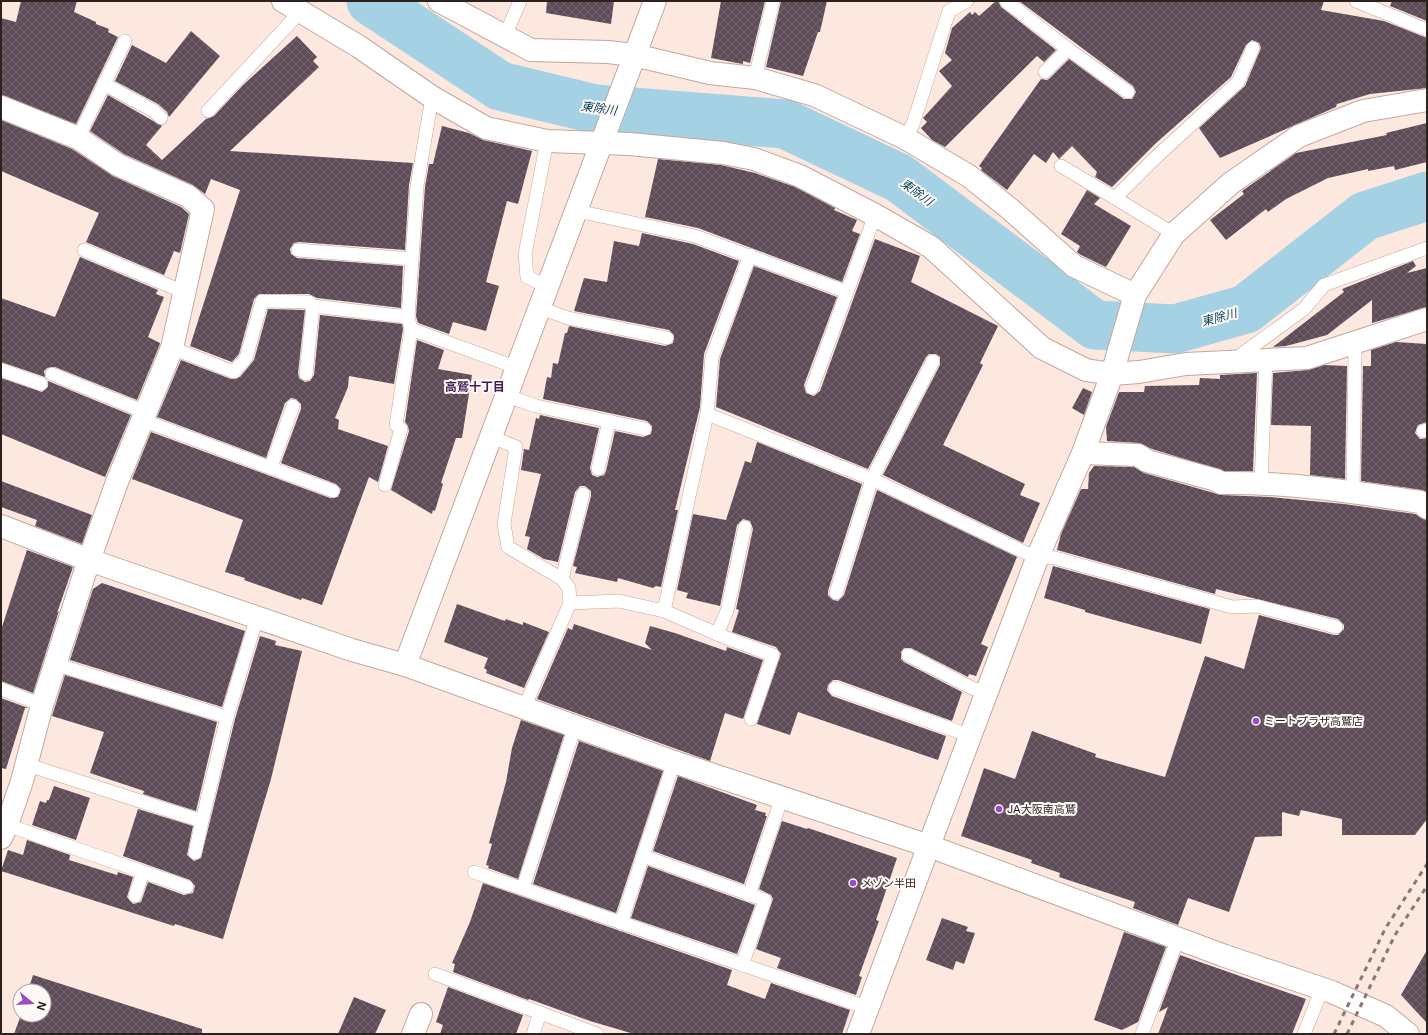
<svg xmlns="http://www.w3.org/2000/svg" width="1428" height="1035" font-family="Inter,'Noto Sans JP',sans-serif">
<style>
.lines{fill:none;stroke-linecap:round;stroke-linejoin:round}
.river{stroke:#a5d1e4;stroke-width:49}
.building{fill:url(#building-cross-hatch)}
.lane-casing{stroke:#c1a89d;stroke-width:14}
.street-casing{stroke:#c1a89d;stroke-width:24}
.secondary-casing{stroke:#c1a89d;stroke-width:24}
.lane{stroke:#fff;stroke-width:13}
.street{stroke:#fff;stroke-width:22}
.secondary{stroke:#fff;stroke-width:22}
.rail{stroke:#887973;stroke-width:3;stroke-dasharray:5 5;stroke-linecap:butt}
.poi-dot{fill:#974ec0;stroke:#fef9f7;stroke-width:1.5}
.labels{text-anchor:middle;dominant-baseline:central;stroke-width:4;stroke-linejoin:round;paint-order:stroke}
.poi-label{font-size:11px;fill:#2b221e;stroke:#fef9f7;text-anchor:start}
.water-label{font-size:12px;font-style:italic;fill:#09465a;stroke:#fef9f7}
.neighbourhood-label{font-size:12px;font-weight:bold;fill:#3f1c52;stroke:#fef9f7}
</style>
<defs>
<pattern id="building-cross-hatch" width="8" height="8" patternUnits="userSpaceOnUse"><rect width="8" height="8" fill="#5f4c59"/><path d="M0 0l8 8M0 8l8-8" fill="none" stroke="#72636d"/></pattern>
</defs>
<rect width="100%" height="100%" fill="#fde8df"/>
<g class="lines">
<!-- river -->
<polyline class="river" points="371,1 500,86 595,109 785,124 899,178 1095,325 1175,329 1246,309 1365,216 1427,196"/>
</g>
<!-- building -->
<g class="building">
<polygon points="21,1 77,1 74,12 96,22 96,24 109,29 108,32 118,37 76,124 1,95 1,18 16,22"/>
<polygon points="547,1 614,1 611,24 546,13"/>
<polygon points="721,1 765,1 750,63 743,61 743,64 737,63 711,58"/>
<polygon points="781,1 827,1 820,32 818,32 803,76 766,67"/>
<polygon points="996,1 998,1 1001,7 1056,50 1044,62 1037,56 945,147 932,140 921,128 927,122 923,118 952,86 939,71 952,60 945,53 952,28 970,12 972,15 975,12 979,16"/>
<polygon points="1019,1 1324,1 1321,10 1384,21 1427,38 1427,88 1370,94 1337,104 1336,107 1220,158 1199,128 1245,86 1261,48 1259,43 1252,40 1246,45 1231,77 1156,143 1112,187 1095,177 1097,172 1072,146 1059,159 1053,152 1046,163 1034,154 1007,190 981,170 982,168 979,166 1041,79 1047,80 1050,78 1069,59 1124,99 1132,99 1136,92 1133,86"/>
<polygon points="1392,1 1427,1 1427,21 1390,6"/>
<polygon points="191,31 220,56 169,117 167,112 158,104 115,81 132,45 166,63"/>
<polygon points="297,36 317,57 313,61 319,67 230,151 413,163 409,185 405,250 299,242 294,243 290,249 291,254 297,258 403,266 401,308 317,298 309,294 259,294 254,299 239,354 232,362 190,346 240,190 211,179 205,194 193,185 124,154 90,131 108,95 162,126 146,145 162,160 206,119 214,116 243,85"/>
<polygon points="1,120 72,149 113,176 181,207 189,214 180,253 174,251 164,275 86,242 99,213 1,171"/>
<polygon points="1427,123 1427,162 1395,170 1394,166 1368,171 1368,169 1328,178 1286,199 1268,212 1266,209 1226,240 1210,220 1244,194 1242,191 1296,153 1387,135 1386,133"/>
<polygon points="442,126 469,133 483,140 532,151 518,204 507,201 486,282 499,286 486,331 453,322 449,334 418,323 416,316 425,187 429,164 433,164"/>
<polygon points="658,159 721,165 755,173 795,187 835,208 834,210 857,220 852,231 860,234 842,282 698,228 645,217"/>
<polygon points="1087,190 1100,198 1094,204 1131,226 1106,267 1081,255 1077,252 1080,246 1061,234"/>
<polygon points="642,233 693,244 739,261 704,354 700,407 675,510 678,510 661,587 656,586 653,588 618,578 617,582 575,573 577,567 573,566 591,496 591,491 585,486 580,486 575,492 558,562 544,559 527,549 530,537 525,536 541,474 521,470 524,449 529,450 536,418 539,419 540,415 599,428 590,468 592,475 597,477 604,475 606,471 615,431 643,437 651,434 652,426 647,421 543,399 547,377 551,378 553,363 558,364 565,333 567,333 569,326 665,346 673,343 674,335 669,330 574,311 584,278 607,282 614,241 639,246"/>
<polygon points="875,239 920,256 911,282 998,326 980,363 983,365 943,445 1025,484 1020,495 1040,503 1023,543 883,475 940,365 940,357 936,354 929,354 926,357 868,469 716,407 720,359 754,266 837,297 804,385 806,393 814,396 820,391"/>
<polygon points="80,257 158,290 156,294 164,297 148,337 160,343 160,344 137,400 55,367 47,368 44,371 45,377 1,362 1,298 55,317"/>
<polygon points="1413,261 1416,266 1407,273 1427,268 1427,307 1372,323 1372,300 1327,335 1286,346 1273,347 1344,292 1342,289"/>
<polygon points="268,309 305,310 298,373 299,378 305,382 310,381 314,375 320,315 402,324 403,329 394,384 349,376 348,387 335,418 339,420 338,429 388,446 378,482 369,477 322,605 302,598 301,600 244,580 245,578 225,572 243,520 132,479 151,432 330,498 338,497 341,489 336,484 281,463 301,409 301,404 296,399 291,398 285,403 266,458 157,417 181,360 231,379 240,377 254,360"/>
<polygon points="417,340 444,350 438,369 472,375 462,438 456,438 441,483 443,484 435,511 433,510 432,514 391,490 409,431 408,426 405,422"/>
<polygon points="1396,342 1427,344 1427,422 1418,425 1415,433 1420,439 1427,438 1427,492 1422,490 1361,481 1363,366 1371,366 1371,350"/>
<polygon points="1324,365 1347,366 1345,479 1310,475 1311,426 1271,425 1273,373 1308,370"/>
<polygon points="1257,373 1253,471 1224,471 1152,449 1139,443 1107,441 1106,427 1119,392 1144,392 1145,386 1199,385 1200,378 1220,379 1220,375"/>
<polygon points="1,378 42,392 48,387 48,381 131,415 105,477 1,434"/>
<polygon points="1083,388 1092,392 1084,415 1072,408"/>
<polygon points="757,442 862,484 828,591 828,595 833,600 838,601 844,595 877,490 1017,557 981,644 988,647 976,676 969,674 968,677 911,648 904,648 901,652 901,659 904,662 962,692 952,721 838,680 833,680 828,685 827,690 832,696 946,736 938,760 798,712 790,735 757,724 781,654 776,647 732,632 739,610 736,609 753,529 750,521 743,519 737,525 720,606 686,598 688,593 677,590 693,514 726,520 745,461 751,463"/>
<polygon points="1094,466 1134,467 1144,473 1221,495 1270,497 1344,504 1415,514 1427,520 1427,819 1415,835 1342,835 1342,819 1301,810 1299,816 1282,812 1282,836 1255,837 1229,912 1188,898 1178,925 1133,908 1135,902 1059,877 1060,873 1031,863 1032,860 961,836 984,768 1015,779 1032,731 1096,754 1095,757 1165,777 1205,656 1244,669 1259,615 1334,635 1338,635 1344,629 1344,625 1338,619 1216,589 1215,594 1057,550 1061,534 1081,489 1088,489 1089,473"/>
<polygon points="1,481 92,515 82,544 35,526 37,520 1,507"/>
<polygon points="27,550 73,567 57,613 59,611 33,693 1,681 1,630"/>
<polygon points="1053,566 1210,609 1201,644 1085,612 1085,610 1044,598"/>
<polygon points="102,583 245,631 222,707 70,660 93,589"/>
<polygon points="457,604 505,621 506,619 523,625 523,622 549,632 524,688 486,673 487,670 484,668 488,658 444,642"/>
<polygon points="574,624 652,650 645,643 650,626 675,633 726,651 727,647 763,660 743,719 725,713 710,761 537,699 568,628 572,630"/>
<polygon points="260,636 276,641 275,645 302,651 271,779 223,939 175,924 174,926 1,871 8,850 23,855 27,840 70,855 69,860 117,875 118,872 133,877 127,897 133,904 141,902 148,882 184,895 193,893 195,886 190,880 123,856 138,809 193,826 187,855 194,861 201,858 235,719"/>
<polygon points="65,675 217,722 196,811 143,794 144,791 90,773 104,732 52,716"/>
<polygon points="1,698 28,708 25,708 6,769 1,768"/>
<polygon points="521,720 564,735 518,879 488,868 489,866 486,865 492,844 489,843 506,782 512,748"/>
<polygon points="579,741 663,771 616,913 533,884"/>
<polygon points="678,776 757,805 755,810 766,813 765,816 767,816 744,884 653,851"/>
<polygon points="54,786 90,798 76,840 32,825 40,801 46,803 47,800 49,800"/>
<polygon points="782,821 807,829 808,828 897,858 876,920 879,921 859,976 862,977 856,995 777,968 781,958 756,949 773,899 771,895 759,889"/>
<polygon points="648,866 755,905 737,954 631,918"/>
<polygon points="483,883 732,970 727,985 765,999 771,983 850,1010 842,1034 634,1034 590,1021 529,999 528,1000 453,972 455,964 452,963 470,922"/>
<polygon points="942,918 968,927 966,931 975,933 964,964 956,961 953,970 926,960"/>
<polygon points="1124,932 1166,947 1138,1022 1122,1030 1094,1020"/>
<polygon points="1427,950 1427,1023 1401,995"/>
<polygon points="1180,955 1306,999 1292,1034 1158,1034 1168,1007 1159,1012"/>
<polygon points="33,975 202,1029 202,1034 14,1034 21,1015 44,1015 44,991 28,991"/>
<polygon points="448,987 523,1015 516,1034 440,1034 443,1025 436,1022"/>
<polygon points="354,997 386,1010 375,1034 338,1034"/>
</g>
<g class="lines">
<defs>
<g id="lane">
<polyline points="1006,1 1068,49 1128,92"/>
<polyline points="1356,1 1427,30"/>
<polyline points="505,36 520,1"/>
<polyline points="1045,72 1068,49"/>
<polyline points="755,78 773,1"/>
<polyline points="104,84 154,111 161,118"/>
<polyline points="432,97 417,186 408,317 411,329 518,368"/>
<polyline points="208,111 300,12"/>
<polyline points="78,138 125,41"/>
<polyline points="905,138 913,124 949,11 967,1"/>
<polyline points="547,141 525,254 527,277 549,287"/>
<polyline points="1061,166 1115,198"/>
<polyline points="577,211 695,236 847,292 875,215"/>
<polyline points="1174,234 1115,198 1154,159 1238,82 1253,48"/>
<polyline points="84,250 184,292"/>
<polyline points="298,250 412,259"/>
<polyline points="540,308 568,318 667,338"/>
<polyline points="1352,342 1355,354 1353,492"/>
<polyline points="172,348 234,372 246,358 262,301 309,302 313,306"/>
<polyline points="1234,360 1304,309 1324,285 1427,248"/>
<polyline points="1,370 41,384"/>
<polyline points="52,374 145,412"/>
<polyline points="306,374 313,306 408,317"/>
<polyline points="812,388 847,292"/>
<polyline points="507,396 536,406 645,429"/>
<polyline points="707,414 712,357 750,255"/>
<polyline points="142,420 333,491"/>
<polyline points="1423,431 1427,430"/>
<polyline points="492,437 516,447 504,524 508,547 562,579 569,588 570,603 524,708"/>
<polyline points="271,467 293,406"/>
<polyline points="598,469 609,421"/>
<polyline points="1261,483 1266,358"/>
<polyline points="385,485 401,429 396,425 411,329"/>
<polyline points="562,579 583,494"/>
<polyline points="836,593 872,479 933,361"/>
<polyline points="570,603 619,601 664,611 707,414 872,479 1026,553 1038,556 1055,558 1232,607 1257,606 1336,627"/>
<polyline points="664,611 729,639 773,655 751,719"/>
<polyline points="717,634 727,611 745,527"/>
<polyline points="908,655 972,688 986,693"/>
<polyline points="55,664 227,717"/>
<polyline points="835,688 971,736"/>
<polyline points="1,689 42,705"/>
<polyline points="25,764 202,821 227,717 257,617"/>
<polyline points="7,825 187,887"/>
<polyline points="195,853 202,821"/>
<polyline points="643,856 765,900 742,965"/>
<polyline points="474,872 868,1008"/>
<polyline points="523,888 575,726"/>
<polyline points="749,895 782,797"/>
<polyline points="135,896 143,872"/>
<polyline points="621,923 674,762"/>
<polyline points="435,974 597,1034"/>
<polyline points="533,1034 540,1013"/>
<polyline points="1142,1034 1178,938"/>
<polyline points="1304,1034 1322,989"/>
</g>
<g id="street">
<polyline points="283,1 358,46 432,97 486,128 547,141 630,144 723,153 754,159 800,176 875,215 931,247 1042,348 1086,370 1112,374 1139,372 1186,364 1307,358 1427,319"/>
<polyline points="439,1 531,50 608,52 634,55 710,73 755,78 814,95 905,138 969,176 1010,209 1074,266 1135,295"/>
<polyline points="1,107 78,138 118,165 188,196 203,209 172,348 117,482 89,560 42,705 22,781 7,825 1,838"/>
<path d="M1083 453 1138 455 1147 461 1216 480 1221 483C1288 482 1354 492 1420 502L1427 508"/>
<polyline points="1,526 89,560 352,650 405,665 674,762 929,846 1225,956 1332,992 1386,1016 1408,1034"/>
<polyline points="413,1034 421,1014"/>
<polyline points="858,1034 1038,556 1083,453 1112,374 1135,295 1174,234 1231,183 1299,136 1363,111 1427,100"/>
</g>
<polyline id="secondary" points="405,665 655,1"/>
</defs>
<!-- lane casing -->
<use href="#lane" class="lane-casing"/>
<!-- street casing -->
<use href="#street" class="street-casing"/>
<!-- secondary casing -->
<use href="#secondary" class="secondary-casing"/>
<!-- lane -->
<use href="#lane" class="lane"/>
<!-- street -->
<use href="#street" class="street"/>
<!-- secondary -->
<use href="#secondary" class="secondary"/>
<!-- rail -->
<g class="rail">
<polyline points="1334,1034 1385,929 1427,864"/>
<polyline points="1347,1034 1395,935 1427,886"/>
</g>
</g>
<!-- markers -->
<g class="poi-dot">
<circle cx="1256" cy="721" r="4"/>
<circle cx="999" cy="809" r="4"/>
<circle cx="853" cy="883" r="4"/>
</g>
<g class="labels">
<!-- poi labels -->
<g class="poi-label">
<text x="1264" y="721">ミートプラザ高鷲店</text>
<text x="1007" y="809">JA大阪南高鷲</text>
<text x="861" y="883">メゾン半田</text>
</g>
<!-- water labels -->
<g class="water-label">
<text transform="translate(599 108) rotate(8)">東除川</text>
<text transform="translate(917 192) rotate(36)">東除川</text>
<text transform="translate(1219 317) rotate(-15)">東除川</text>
</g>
<!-- neighbourhood labels -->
<g class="neighbourhood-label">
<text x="475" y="386">高鷲十丁目</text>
</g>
</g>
<!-- border -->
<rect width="1428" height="1035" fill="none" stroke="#2b221e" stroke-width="4"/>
<!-- north arrow -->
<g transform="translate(32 1003) rotate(108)"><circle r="19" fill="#fef9f7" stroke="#aaa3a0"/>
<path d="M0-3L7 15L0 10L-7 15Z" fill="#974ec0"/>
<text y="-6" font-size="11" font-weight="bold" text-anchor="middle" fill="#2b221e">N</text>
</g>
</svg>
